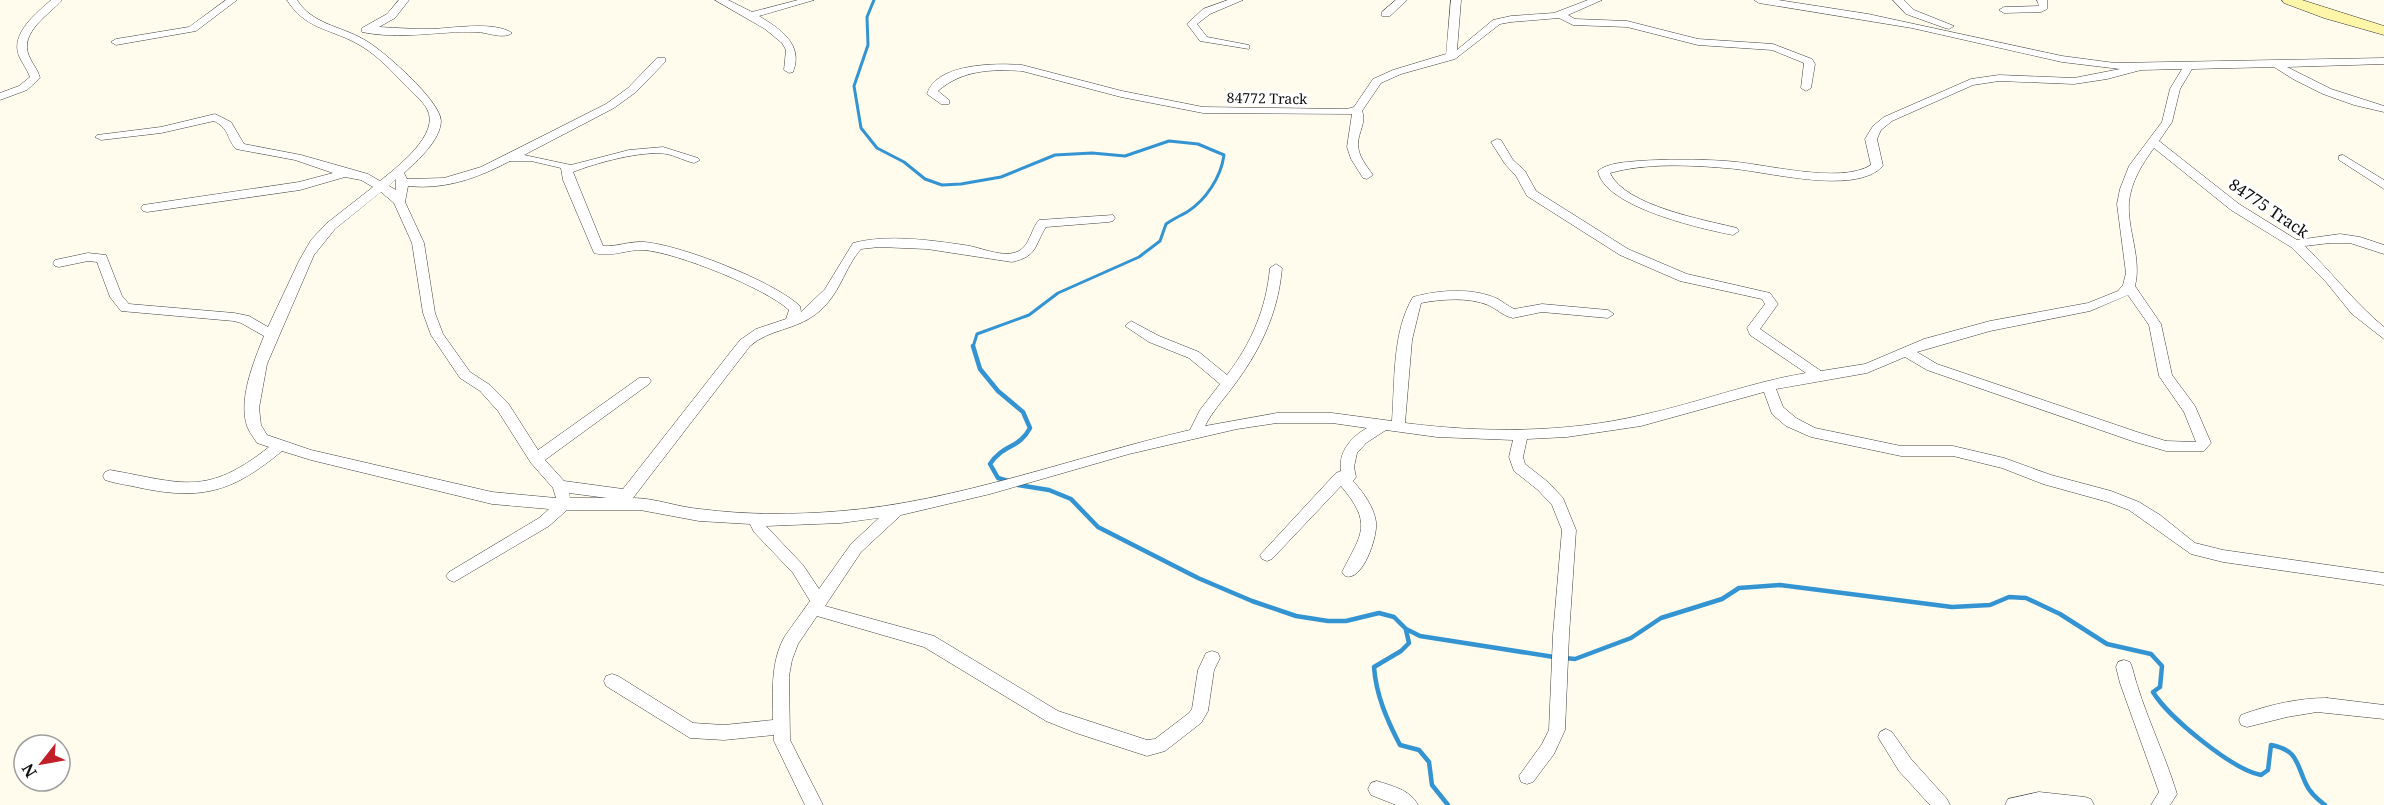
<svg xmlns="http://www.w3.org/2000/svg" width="2384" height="805" font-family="'Noto Serif',serif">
<rect width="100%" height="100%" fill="#fffbed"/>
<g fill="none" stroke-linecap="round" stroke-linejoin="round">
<path stroke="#3494d2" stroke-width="3" d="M874,0l-7,17 1,28 -14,41 7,42 16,20 27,14 21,17 17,6 19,-1 40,-7 54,-22 37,-2 33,3 44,-15 29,3 26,11c-3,22 -18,45 -37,57 -7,4 -14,7 -21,12l-6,17 -21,16 -81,36 -29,22 -52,19 -4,13"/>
<path stroke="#3494d2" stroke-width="4.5" d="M973,346l7,23 18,22 25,21 7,16c-11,21 -27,16 -40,36l8,14 10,3
M1018,485l31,5 22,9 27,28 100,51 54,23 44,15 32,5h18l33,-8 15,4 12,12 14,7 134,21
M1406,630l3,13 -8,8 -27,16c2,28 13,53 26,78l19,5 10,12 3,23 16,20
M1565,658l10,1 56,-21 30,-20 61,-19 17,-11 41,-3 172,22 38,-2 19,-8 17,1 34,16 47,30 44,10 11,12 -2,21 -7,5c15,25 80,78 108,83l7,-5 3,-25c27,5 25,18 35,39 4,9 11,15 19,21"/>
<g stroke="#404040" stroke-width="1">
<path id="street" d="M51,0h11c-13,15 -43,32 -33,56 3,8 9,13 11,22l-13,12 -27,10v-7l19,-7 11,-9c-3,-8 -8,-14 -11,-21 -9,-23 18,-43 32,-56z
M226,0h11l-41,31 -80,14 -5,-3 5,-3 73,-12z
M287,0h10c15,24 43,26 66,39 18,9 78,62 78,82 -1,20 -23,39 -37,52l3,6 37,-1 37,-11 125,-63 22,-16 29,-30h8v4l-29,30 -22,16 -90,47 47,10 58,-15 34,-3 35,11 2,2 -6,3c-9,-2 -18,-7 -27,-9 -25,-4 -71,9 -94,18l30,74c13,1 27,-5 41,-4 37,3 129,39 156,64l1,6 24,-23 28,-46c35,-9 76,-3 111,2 17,2 39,14 55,6 11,-6 12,-22 20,-31l74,-5 2,3 -2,3 -4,1 -63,5c-12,19 -8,29 -34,35l-85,-13 -48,-2 -18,2c-17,19 -21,47 -45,65 -20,16 -47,15 -66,32l-117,152c22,0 44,9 67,11 46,6 94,6 141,2 115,-9 236,-55 349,-81l10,-20 20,-26 -31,-26 -40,-16 -24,-16 6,-5 28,15 40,16 28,23c25,-33 39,-66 43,-107l6,-4 6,4c-4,46 -22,83 -50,120 -9,12 -20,24 -27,38l72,-13h55l60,8c3,-40 0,-89 21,-124 26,-7 59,-10 85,2 5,3 10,7 16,10l28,-5 66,6 6,4 -6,4 -66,-6 -29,6c-10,-2 -16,-9 -25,-13 -19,-8 -47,-6 -67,-2l-9,37 -7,83c78,10 161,10 237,-8 56,-12 109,-33 164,-42l-56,-38 -3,-7 18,-24 -3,-5 -82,-18 -60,-26 -93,-59 -11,-20 -11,-12 -14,-22 6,-3 4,1 12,20 12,11 11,20 92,58 59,25 83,19 8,11 -18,25 61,42 44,-7 59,-25 66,-18 98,-18 30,-12 5,-6 3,-12 -9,-69 3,-15 9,-23 33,-44 8,-33 12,-20 -41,1 -34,9 -33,5 -75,-3 -26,4 -81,36 -11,9 -4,9 6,27c-28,31 -120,4 -158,2 -36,-3 -79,-5 -115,5 15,33 95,47 127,55l2,3 -6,4c-31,-6 -129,-28 -135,-64 9,-8 28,-9 40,-10 29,-2 59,-2 88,0 37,2 114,24 145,4l-6,-26 8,-13 11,-9 87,-38 28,-4 75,3 46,-9 -58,-7 -150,-34 -153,-25 -5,-3h24l90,14 194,42 53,7 269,-5v6l-97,3 44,22 53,17v6l-30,-7 -31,-11 -30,-15 -19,-12 -82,2 -12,20 -8,33 -13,19 80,63 58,36 43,-6 20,3 24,8v9l-34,-11h-20l-25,3c27,27 50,57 79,81v12l-32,-25 -26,-32 -35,-35 -60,-37 -77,-62c-12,16 -23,34 -25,54 -2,28 13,56 6,84l26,38 11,51 23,31 16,37 -7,8h-38l-31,-9 -208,-72 -22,-13 -38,16 -91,16 7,18 13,11 19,10 86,18h52l51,12 47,17 60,16 28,11 21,13 35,28 28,7 161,23v12l-161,-23 -32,-8 -62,-44 -21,-8 -65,-18 -41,-16 -49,-12h-52l-90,-19 -25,-11 -14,-12 -8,-22 -123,34 -74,11 -40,2 -4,18 2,7 23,18 15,16 13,32 -7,105 -4,95 -11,24 -21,28 -6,2 -6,-2 -2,-6 23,-32 7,-14 4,-95 9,-105 -10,-25 -14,-15 -24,-19 -5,-14 4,-17 -76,-3 -51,-7 -20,13 -9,10 -3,14 2,10 -3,4c10,11 21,26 23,41 2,15 -14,61 -31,54l-3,-4c20,-39 31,-48 -1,-86l-69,73 -5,2 -5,-2 -2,-4 76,-82 5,-2c-3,-19 10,-34 26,-43l-35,-5h-55l-40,6 -108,25 -139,40 -89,21 -40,37 -36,54 109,30 124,75 89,29 8,-1 34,-26 3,-4 6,-39 8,-17 6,-2 6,2 2,5 -6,12 -6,41 -7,12 -36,28 -18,5 -71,-23 -30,-12 -122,-74 -107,-31 -19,28 -6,16 -3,16 1,64 33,65h-18l-31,-64v-6l-50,5 -34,-2 -84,-52 -2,-5 2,-5 6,-2 6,2 75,47 31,2 49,-5c0,-28 -3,-58 12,-84 8,-12 17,-23 25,-35l-17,-28 -39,-41 -4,-8 -51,-3 -59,-11h-73l-18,16 -95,56 -5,-2 -3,-4 3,-4 90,-54 10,-9 -57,-5 -181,-44 -29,-9c-48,40 -79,50 -141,37 -12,-3 -24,-4 -36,-8l-2,-4 2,-4 5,-2c73,13 96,27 159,-23l-12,-4c-3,-5 -8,-11 -10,-17 -9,-27 7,-65 17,-90l-23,-13 -7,-2 -113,-10 -11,-14 -13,-35 -9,-1 -29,6 -4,-1 -2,-3 2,-3 33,-7 18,2 16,41 7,8 105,9 15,3 19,11 31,-66 12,-21 16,-17 46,-36 -12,-7 -16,-3 -45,13 -153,22 -4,-1 -2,-3 2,-3 156,-23 34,-9 -38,-13 -59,-11c-10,-11 -6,-20 -22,-28l-53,12 -60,7 -6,-3 2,-2 64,-8 54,-13 16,8 13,22 57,11 67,19 12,7c17,-14 61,-47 47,-72 -5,-9 -15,-17 -22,-24 -15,-16 -30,-32 -49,-42 -28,-15 -51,-14 -69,-43zM510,161h21l30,7 2,12 31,73c17,5 33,-4 50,-3 34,3 121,38 145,60l-3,9 -30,10 -16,11 -117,149 -59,-8 -19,-21 104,-76 2,-3 -2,-3h-10l-101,72 -30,-47 -18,-18 -20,-13 -27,-38 -8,-21 -11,-70 -19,-41 3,-16c37,4 70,-8 102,-25zM396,179v11l-7,-4zM381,192l13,11 18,40 11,70 8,22 29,43 20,13 18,20 33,52 22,25 3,10 -64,-6 -181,-42 -44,-15 -6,-10 -2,-17 8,-44 47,-109 21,-26zM2128,295l21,30 10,51 25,36 12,30 -30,-1 -29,-9 -200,-68 -20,-12 73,-21 100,-20zM569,493l38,5h-37zM879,518l-28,26 -32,45 -16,-24 -37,-39 75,-3z
M399,0h10l-14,18 -16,9c18,1 35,2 53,2 21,-1 63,-8 80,4 -9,7 -25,-1 -36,-1 -38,-1 -76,8 -114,0v-4l25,-14z
M715,0h13l24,12 46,-12h16l-55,16c21,13 45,28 34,56l-4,1 -5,-3 2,-20 -4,-7 -17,-14z
M1228,0h15l-33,14 -13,10 10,13 42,8v4l-49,-8 -13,-17 16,-15z
M1396,0h11l-17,16h-8v-4z
M1451,0h10l-4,50 36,-30 18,-4 43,-3 34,-13h14l-34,15 7,4 52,2 71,18 75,5 39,15 3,5 -4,24 -5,3 -5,-3 3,-25 -32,-13 -74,-5 -71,-18 -54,-2 -14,-7 -48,4 -11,2 -45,35 -54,15 -20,9 -19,28c5,10 -4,22 -4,33 0,12 8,21 15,31l-6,4 -4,-1 -12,-19 -4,-12 5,-33 -149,-1 -82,-16 -99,-26c-31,-2 -60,-1 -84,20l11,9v4h-8l-14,-10c9,-31 69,-31 95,-29l100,26 81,16 144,2 7,-2 19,-28 20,-9 53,-16z
M1893,0h11l10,10 40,16 -5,3 -4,-1 -39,-14z
M2037,0h10v9l-6,3 -37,1 -5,-3 5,-3 35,-1z
M2343,155l41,25v9l-45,-29v-4z
M2124,660l6,2 2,5c11,44 32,84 45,127l-7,11h-19l8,-13 -39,-109 -4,-16 2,-5z
M2327,698l57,7v14l-67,-7 -30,5 -40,10 -6,-2 -2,-5 2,-5c27,-10 57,-17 86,-17z
M1886,729l6,3 19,27 36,40 3,6h-20l-31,-34 -21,-34 2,-5z
M1377,781c15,5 34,9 41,24h-22l-25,-10 -3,-6 3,-6z
M2039,792l46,5 6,2 3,6h-89l3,-6z"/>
</g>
<g stroke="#2f2f2f" stroke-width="1">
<path id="secondary" d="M2282,0h20l82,26v9l-60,-17 -40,-15z"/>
</g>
<use href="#street" fill="#fff" fill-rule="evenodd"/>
<use href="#secondary" fill="#fff5a8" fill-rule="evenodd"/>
</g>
<g text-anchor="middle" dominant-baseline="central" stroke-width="6" stroke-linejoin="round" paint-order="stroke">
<g font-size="14" fill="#0d0d0d" stroke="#fff">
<text transform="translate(1267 98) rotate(1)">84772 Track</text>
</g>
<g font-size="16" fill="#0d0d0d" stroke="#fff">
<text transform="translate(2269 208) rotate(34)">84775 Track</text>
</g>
</g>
<g transform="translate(42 763) rotate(239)"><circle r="28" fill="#ffffff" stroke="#9e9e9e" stroke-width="1.5"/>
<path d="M0-4.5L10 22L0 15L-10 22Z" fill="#c22029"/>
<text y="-9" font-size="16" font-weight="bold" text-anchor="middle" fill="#0d0d0d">N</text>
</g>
</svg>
